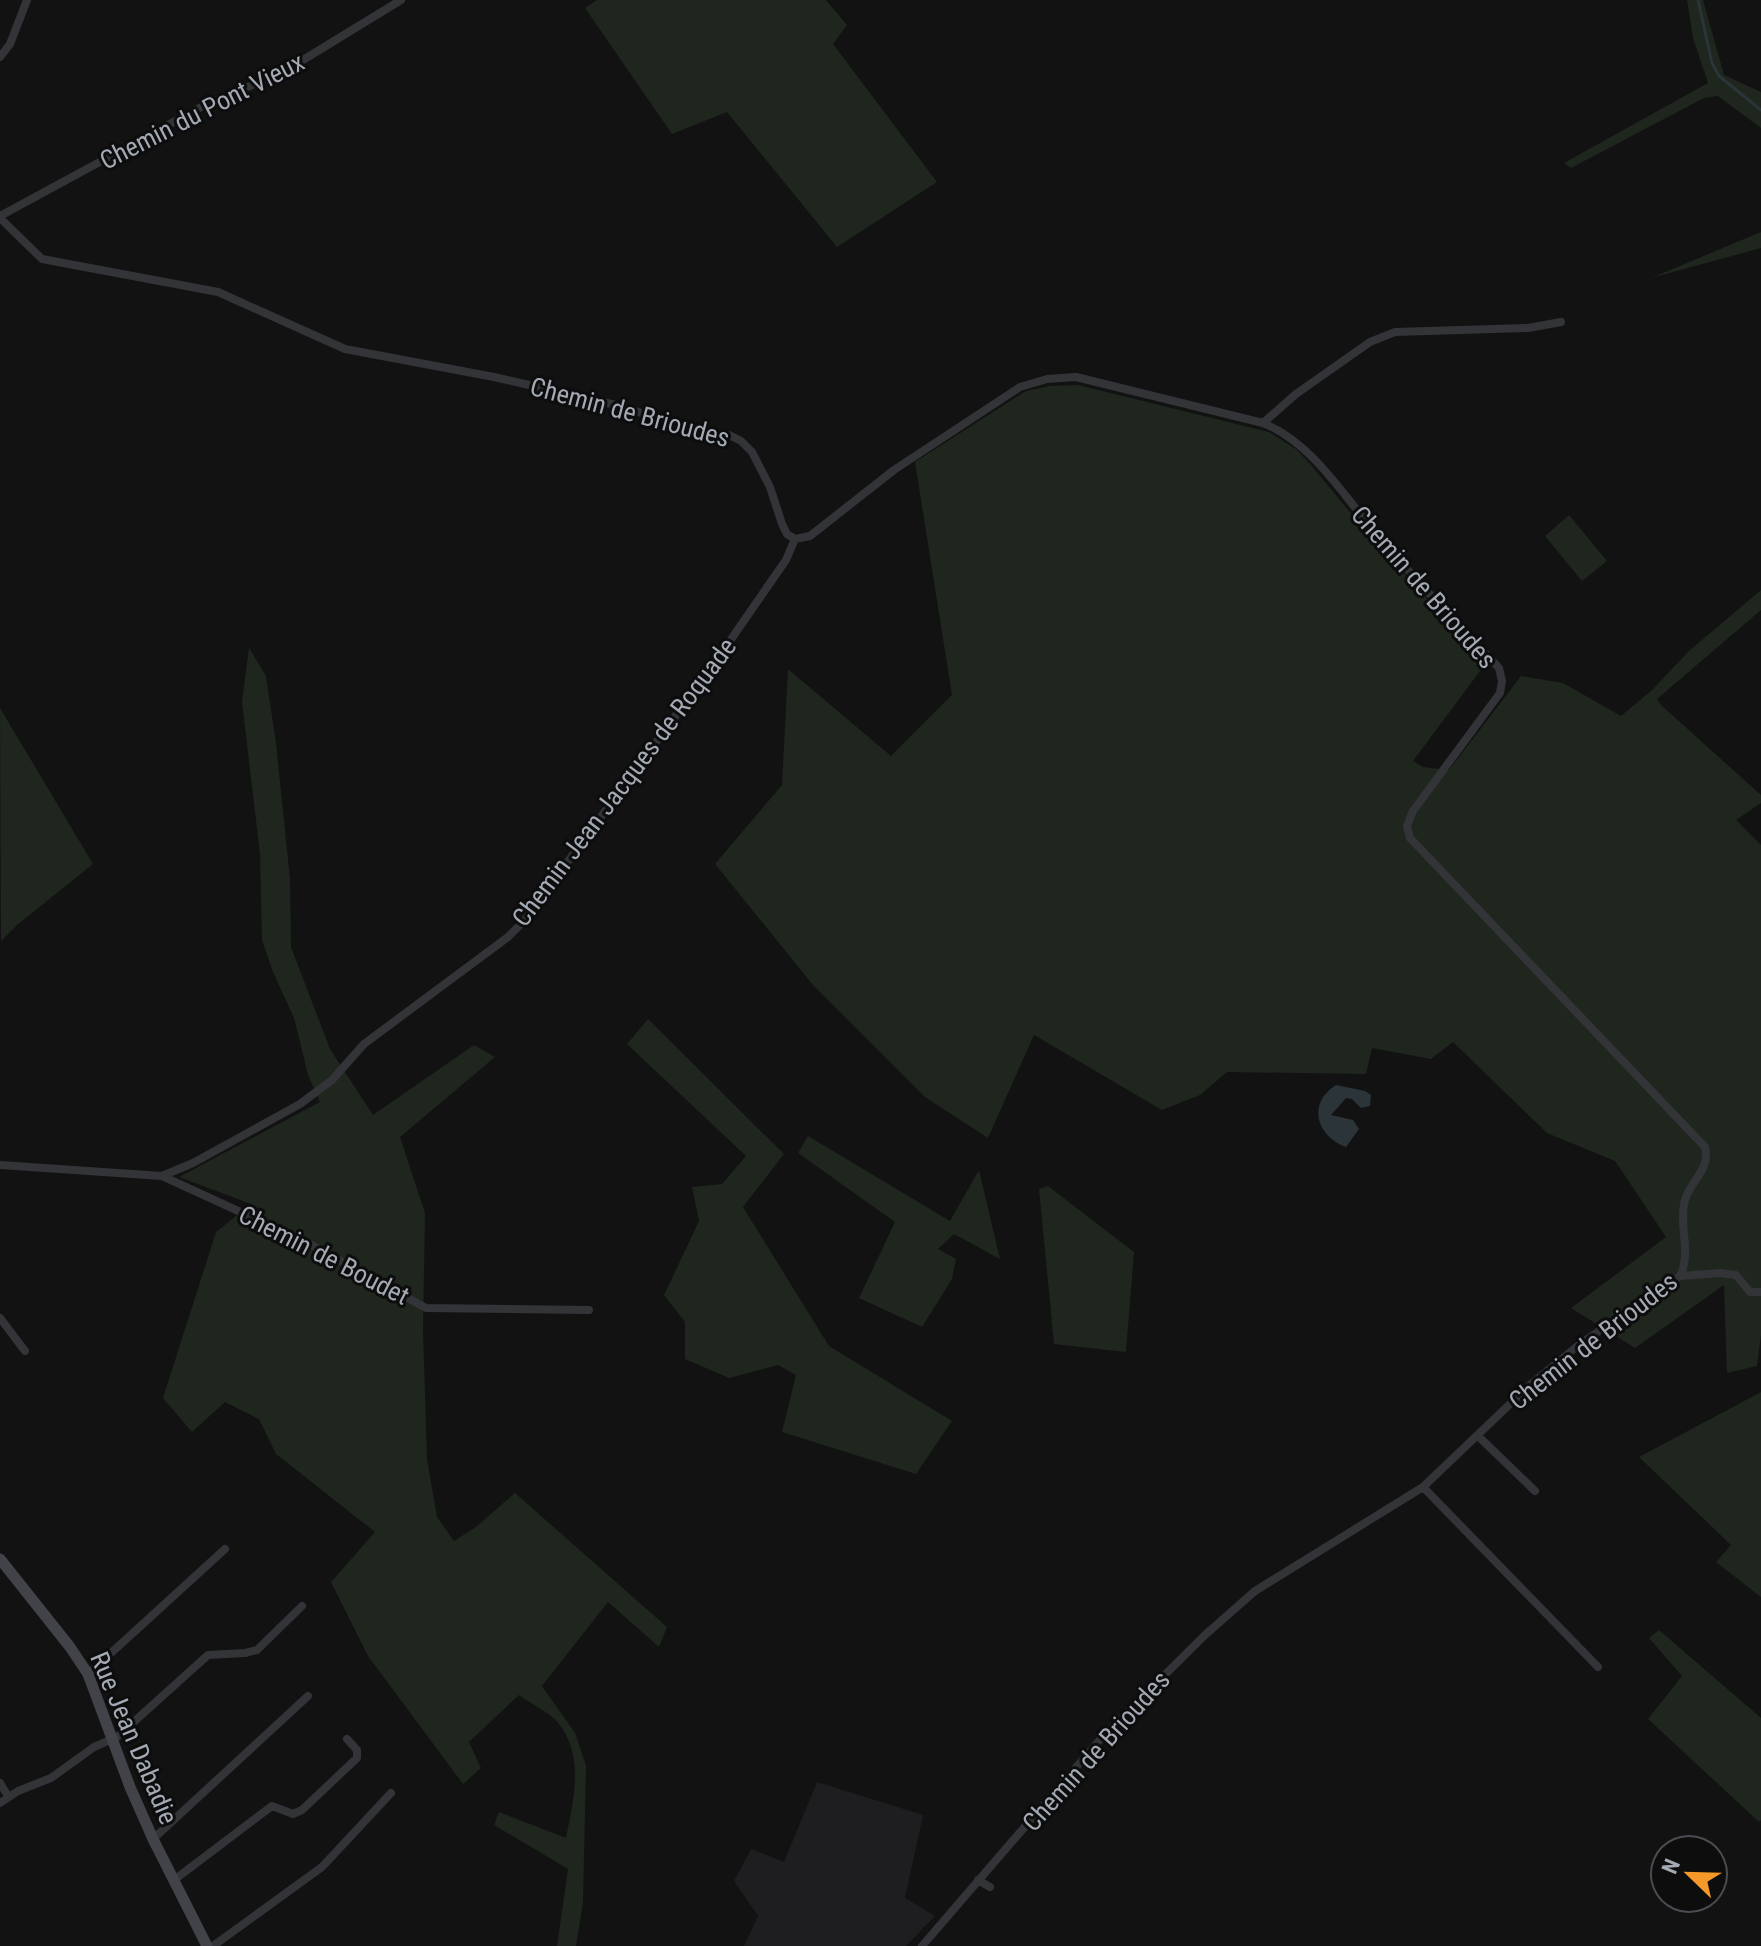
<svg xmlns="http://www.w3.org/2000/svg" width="1761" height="1946" font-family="'Roboto Condensed',sans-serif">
<rect width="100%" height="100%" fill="#121213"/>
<path fill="#1e1e20" d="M817,1782l106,33 -18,83 30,18 -29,30h-162l14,-30 -24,-35 17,-32 33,13z"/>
<path fill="#1e261e" d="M597,0h229l21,25 -14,19 104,138 -100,65 -110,-135 -55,22 -87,-126z
M1687,0h16l21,75 37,17v36l-43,-32 -14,2 -133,70 -7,-5 144,-80 -15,-45z
M1761,232v16l-110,30z
M1078,385l191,47 27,17 16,17 55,67 119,130 -73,98 10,6 26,3 72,-94 42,7 58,33 31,-26 37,-39 72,-61v20l-104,89 4,6 100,90v8l-25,17 25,25v490l-4,31 -30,7 -3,-88 -89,63 -64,-40 95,-71 -51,-76 -68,-28 -94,-91 -22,17 -59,-11 -6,26 -139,-2 -27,23 -38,15 -128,-75 -46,103 -63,-41 -112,-112 -98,-121 67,-79 6,-116 103,87 61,-61 -37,-233 111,-71 24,-5z
M1569,515l38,46 -25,20 -37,-45z
M249,648l17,28 10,67 14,136 1,68 39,102 43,66 101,-70 21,12 -95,80 25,76 -2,117 4,129 10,58 17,24 22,-14 39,-34 152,134 -8,20 -51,-45 -66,84 33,47 11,33 -3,136 -7,44h-19l11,-77 -74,-44 5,-13 67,26c7,-36 19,-81 -7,-114 -8,-11 -28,-20 -40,-29l-50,47 12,26 -18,16 -95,-128 -37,-74 44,-50 -99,-78 -17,-35 -34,-17 -33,30 -29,-34 53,-166 35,-28 -72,-27 141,-75 -12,-27 -14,-57 -21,-46 -11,-32 -2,-86 -18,-152z
M0,708l93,156 -76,61 -16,16z
M648,1019l136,135 -41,53 86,139 123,75 -36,53 -134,-42 14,-57 -18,-10 -49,13 -44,-19v-37l-21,-27 35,-74 -7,-34 30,-3 24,-28 -119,-112z
M808,1136l142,85 29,-51 21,89 -46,-25 -16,15 18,10 -4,20 -30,48 -63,-29 36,-76 -97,-69z
M1048,1186l86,66 -8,100 -72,-8 -15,-155z
M1761,1392v205l-45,-35 15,-17 -92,-88z
M1659,1630l102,88v102l-2,2 -111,-103 34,-43 -33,-38z"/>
<path fill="#2a3439" d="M1336,1085l29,6 6,4 -1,11 -9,2 -9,-9 -6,-1 -15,17 22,5 6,9 -13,18c-30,-11 -39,-44 -10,-62z"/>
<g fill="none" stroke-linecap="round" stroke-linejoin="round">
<path stroke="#2a3439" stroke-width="3" d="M1698,0l14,63 7,13 42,34"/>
<path stroke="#333438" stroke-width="8" d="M0,57l10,-13 17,-44
M0,216l203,-110 82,-35 116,-71
M0,218l42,41 176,33 127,57 149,28 126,29 80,26 29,3 12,6 11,11 18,35 12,37 5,10 8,5 15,-3 84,-66 126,-83 27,-8 29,-2 187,46c50,20 81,74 116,114 38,45 80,88 120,131l3,13 -2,12 -87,118 -6,15 3,12 295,309c6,22 -14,33 -20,53 -7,24 7,53 -5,76l-100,68 -49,40 -108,103 -168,104 -50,44 -101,100 -182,211
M1263,423l33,-29 74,-52 25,-10 133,-4 33,-6
M0,1165l162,11 31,-13 107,-59 32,-24 32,-36 144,-107 16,-16 192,-260 70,-101 9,-21
M162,1176l146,67 118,65 163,2
M1680,1276l40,-3 16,2 14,17h11
M0,1318l25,33
M1478,1436l57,55
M1423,1487l175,180
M88,1674l137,-125
M0,1783l8,13
M0,1803l18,-12 33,-13 43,-31 23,-10 91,-82 37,-2 12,-3 45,-44
M153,1839l155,-143
M174,1880l98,-74 21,8 9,-4 55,-52v-8l-10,-11
M978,1880l12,7
M213,1946l109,-79 69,-74"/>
<path stroke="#414348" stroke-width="11" d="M0,1559l70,88 18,27 42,113 23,52 54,107"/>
</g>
<g text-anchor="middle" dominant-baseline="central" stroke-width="6" stroke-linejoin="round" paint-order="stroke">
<g font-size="26" fill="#a3aab4" stroke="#0d0d0e">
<text transform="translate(202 111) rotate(-27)">Chemin du Pont Vieux</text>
<text transform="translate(630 412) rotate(15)">Chemin de Brioudes</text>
<text transform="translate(1424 587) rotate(49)">Chemin de Brioudes</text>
<text transform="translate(624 782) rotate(-53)">Chemin Jean Jacques de Roquade</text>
<text transform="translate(324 1255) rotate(27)">Chemin de Boudet</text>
<text transform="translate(1593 1341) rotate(-38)">Chemin de Brioudes</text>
<text transform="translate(134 1738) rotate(67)">Rue Jean Dabadie</text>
<text transform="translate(1096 1751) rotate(-48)">Chemin de Brioudes</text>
</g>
</g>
<g transform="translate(1689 1874) rotate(293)"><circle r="38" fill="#0d0d0e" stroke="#494c50" stroke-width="2"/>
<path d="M0-6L14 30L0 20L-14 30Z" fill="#f49929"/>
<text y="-12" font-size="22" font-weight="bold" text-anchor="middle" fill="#a3aab4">N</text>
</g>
</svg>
